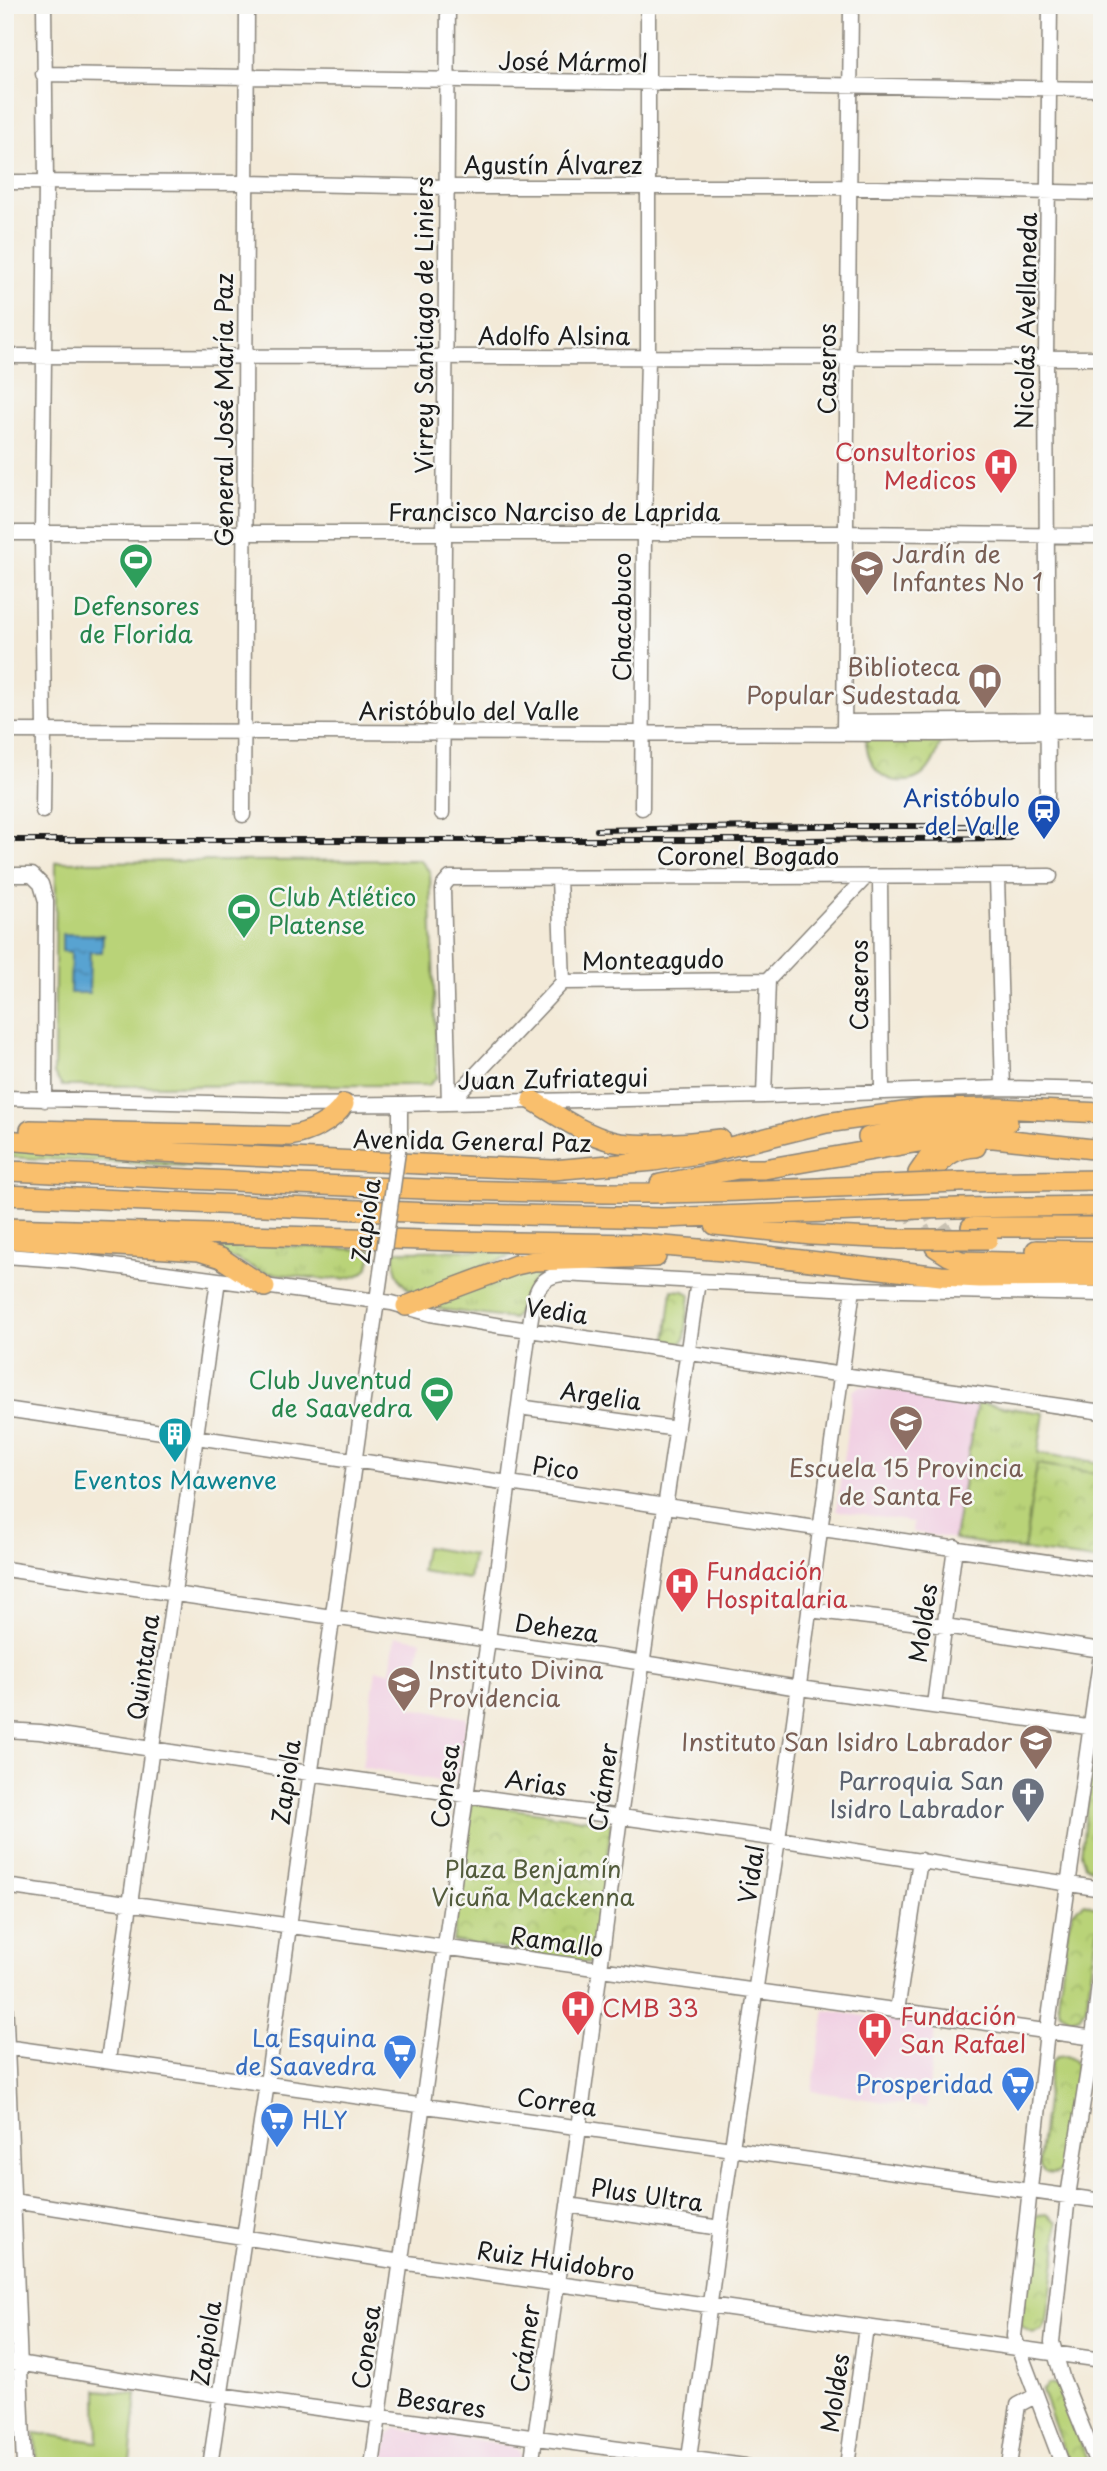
<svg xmlns="http://www.w3.org/2000/svg" width="1107" height="2471" font-family="'Playpen Sans',sans-serif">
<defs>
<pattern id="grass-tufts" width="24" height="20" patternUnits="userSpaceOnUse" patternTransform="scale(1.75)"><rect width="24" height="20" fill="#b9d378"/><path d="M3 7l-1-3M5 7V3M7 7l1-3M15 17l-1-3M17 17v-4M19 17l1-3" fill="none" stroke="#9eb567"/></pattern>
<pattern id="park-crowns" width="20" height="18" patternUnits="userSpaceOnUse" patternTransform="scale(1.75)"><rect width="20" height="18" fill="#b9d378"/><path d="M2 6a3 3 0 1 1 6 0M12 15a3 3 0 1 1 6 0" fill="none" stroke="#9eb567"/></pattern>
<pattern id="water-ripples" width="26" height="14" patternUnits="userSpaceOnUse" patternTransform="scale(1.75)"><rect width="26" height="14" fill="#59a3d1"/><path d="M2 4q2-2 4 0t4 0M15 11q2-2 4 0t4 0" fill="none" stroke="#4984a9"/></pattern>
</defs>
<rect width="100%" height="100%" fill="#f6f6f2"/>
<filter id="ink" filterUnits="userSpaceOnUse"><feTurbulence type="fractalNoise" baseFrequency=".0143" numOctaves="2"/><feDisplacementMap in="SourceGraphic" scale="14" xChannelSelector="R" yChannelSelector="G"/><feConvolveMatrix kernelMatrix="1 2 1 2 8 2 1 2 1" color-interpolation-filters="sRGB"/></filter>
<filter id="wash" filterUnits="userSpaceOnUse"><feTurbulence type="fractalNoise" baseFrequency=".00686" numOctaves="4" result="noise"/><feDisplacementMap in="SourceGraphic" scale="28" xChannelSelector="R" yChannelSelector="G"/><feGaussianBlur stdDeviation="1.57" result="paint"/><feColorMatrix in="noise" values="0 0 0 0 0 0 0 0 0 0 0 0 0 0 0 0 0 1.4 0 .05"/><feComposite in="paint" operator="in"/></filter>
<g filter="url(#wash)">
<rect width="100%" height="100%" fill="#f3ead8"/>
<path fill="#f1d0e3" d="M860,1386l117,17 -23,136 -42,-7 1,-10 -77,-11 17,-120z
M395,1636l26,4 -10,68 56,10 -10,59 -8,6 -87,-16 14,-97 14,2z
M825,2010l110,17 -8,81 -115,-17z
M396,2428l116,18 7,5 1,15h-136l4,-30z"/>
<path fill="url(#grass-tufts)" stroke="#6a784a" stroke-width="2" d="M5,1148l202,17v2l-184,-9 -18,-1z
M58,1235l314,15c-1,8 -1,15 -7,21 -17,16 -72,4 -95,2l-10,-2 -24,-12z
M611,1249l-92,5 -35,11 -56,27c-27,3 -35,-19 -33,-41z
M552,1266c-8,5 -16,10 -21,18 -7,11 -8,25 -18,35l-74,-10 -4,-5 55,-25z
M977,1403l67,10 -6,40 64,10v11l-65,-9 -13,85 -70,-11z"/>
<path fill="url(#park-crowns)" stroke="#6a784a" stroke-width="2" d="M865,733l78,1c-3,12 -7,25 -15,35 -12,16 -39,17 -52,0 -8,-10 -10,-22 -11,-36z
M672,1290l12,1 6,4 -5,44 -4,4 -15,-2z
M1037,1464l65,10v81l-8,5 -70,-10z
M1102,1755v112l-8,2 -9,-3 -4,-13 11,-87 4,-8z
M471,1803l140,20 -15,141 -143,-23z
M1084,1903l12,4 4,8 -14,93 -5,8 -9,3 -12,-7 -2,-10 10,-74 5,-17z
M1066,2056l8,4 3,8 -11,96c-7,13 -22,14 -28,-1l13,-100 6,-6z
M1047,2214l10,8v24l-10,76 -5,8 -9,3 -12,-7 11,-105 6,-6z
M1049,2384l6,1 5,4 30,77h-21l-27,-75z"/>
<path fill="#b9d378" stroke="#6a784a" stroke-width="2" d="M420,860l10,12 7,205 -8,8 -367,1 -8,-12 2,-212z
M425,1547l48,8 -4,24 -48,-8z
M97,2390l40,4 -7,68 22,4h-95l-20,-3 -2,-30 63,9z"/>
<path fill="url(#water-ripples)" stroke="#3a6076" stroke-width="2" d="M62,934l41,1 -1,17h-12l-1,41h-19l1,-41 -9,-1z"/>
</g>
<g filter="url(#ink)">
<g fill="none" stroke-linecap="round" stroke-linejoin="round">
<path stroke="#c8c1b2" stroke-width="19" stroke-dasharray="19 10" stroke-linecap="butt" d="M934,1172c-13,29 0,56 25,74
M918,1173c-10,29 -6,53 17,74"/>
<g stroke="#88837a" stroke-width="17">
<path id="minor" d="M43,74c353,6 706,11 1059,15
M5,182l241,1 201,4h384l271,6
M5,356l1097,2
M5,533h843l254,3
M844,722l258,-2
M5,731l938,3 159,-3
M844,733l7,-728
M1048,806l-2,-449 4,-352
M642,808l2,-274 4,-176v-353
M43,811l1,-80 -2,-198 4,-350 -2,-178
M442,813l6,-808
M243,815l4,-810
M5,875h27l9,9 5,17 -1,199
M559,878l4,104
M880,878l2,214
M997,878l6,210
M764,1096l4,-116
M5,1098l288,7 107,-1 364,-8 239,-8 99,2
M449,1103l-6,-213 1,-5 6,-7 600,-2
M449,1103l114,-121 205,-2 97,-102
M400,1137v-33
M5,1256l71,5 316,42 39,11 70,12 601,86
M519,1407l158,22
M5,1409l1097,161
M5,1569l607,89 187,30 303,41
M809,1610l136,16 156,24
M934,1705l21,-158
M5,1730l35,2 269,41 469,66 324,50
M5,1886l1097,153
M5,1997l19,469
M897,2011l23,-151
M5,2047l1097,154
M108,2060l110,-780
M5,2201h8l388,61 701,98
M568,2205l152,23
M5,2361l215,34 525,71
M210,2466l57,-383 115,-818
M372,2466l116,-826 41,-311c5,-25 3,-52 33,-55l291,15 249,5
M531,2466l48,-338 41,-311 78,-536
M688,2466l32,-238 58,-389 75,-550
M847,2466l19,-139
M1009,2466l9,-61 17,-9
M1063,2466l-49,-130 33,-304 55,-384
M1098,2466l-36,-89 -10,-35 16,-146 25,-158 9,-82"/>
</g>
<g stroke="#88837a" stroke-width="22">
<path id="highway" d="M532,1100c26,16 53,35 83,42 26,6 78,0 105,-3
M30,1130l259,6c20,-3 44,-14 55,-32
M868,1137c46,-9 93,-17 140,-15
M5,1140l135,11 413,19 101,-9 56,-9 116,-29 99,-14 73,-1 104,5
M5,1171c200,8 399,20 599,22 93,1 187,-4 281,-8
M934,1172c10,-17 23,-24 42,-25
M918,1173l13,-19 7,-6
M957,1182l145,-2
M660,1184l78,-15h26l155,-27 42,-4h33l108,12
M5,1195l426,18 231,5 221,-8
M958,1208l144,-2
M715,1225l96,10 86,4
M971,1227h131
M5,1228l454,13 181,3 83,7 218,25 39,2 122,-1
M5,1239l194,12 22,7 44,29
M935,1247l14,9 12,5 136,3
M1036,1250l66,1
M406,1306l110,-41 18,-4 122,-4"/>
</g>
<use href="#minor" stroke="#fff" stroke-width="14"/>
<use href="#highway" stroke="#f9bf6d" stroke-width="19"/>
<g stroke="#1c1c1c" stroke-width="6">
<path id="rail" d="M597,830l214,-4h199
M5,840h802l203,-2"/>
</g>
<use href="#rail" stroke="#f6f6f2" stroke-width="3.5" stroke-dasharray="10" stroke-linecap="butt"/>
<g stroke="#88837a" stroke-width="17" stroke-linecap="butt">
<path id="minor-bridge" d="M382,1265l18,-128"/>
</g>
<g stroke="#88837a" stroke-width="22" stroke-linecap="butt">
<path id="highway-bridge" d="M885,1185l72,-3
M883,1210l75,-2
M897,1239h91"/>
</g>
<use href="#minor-bridge" stroke="#fff" stroke-width="14"/>
<use href="#highway-bridge" stroke="#f9bf6d" stroke-width="19"/>
</g>
</g>
<defs>
<g id="hospital-pin" transform="scale(1.75)"><path d="M0 17L-7.5 6A9.5 9.5 0 1 1 7.5 6Z" fill="#e0444e" stroke="#f6f6f2"/><path d="M-5-5h3v3.5h4V-5h3V5h-3V1.5h-4V5h-3Z" fill="#fff"/></g>
<g id="stadium-pin" transform="scale(1.75)"><path d="M0 17L-7.5 6A9.5 9.5 0 1 1 7.5 6Z" fill="#2e9e5b" stroke="#f6f6f2"/><path d="M0-5a6.5 5 0 1 0 0 10a6.5 5 0 1 0 0-10ZM-3.5-1.8h7v3.6h-7Z" fill="#fff"/></g>
<g id="school-pin" transform="scale(1.75)"><path d="M0 17L-7.5 6A9.5 9.5 0 1 1 7.5 6Z" fill="#8d6e63" stroke="#f6f6f2"/><path d="M0-5L7-2L0 1L-7-2ZM-4 1L0 2.5L4 1V4Q0 6-4 4Z" fill="#fff"/></g>
<g id="library-pin" transform="scale(1.75)"><path d="M0 17L-7.5 6A9.5 9.5 0 1 1 7.5 6Z" fill="#8d6e63" stroke="#f6f6f2"/><path d="M-6-4Q-3-5.5-.7-3.5V5Q-3 3-6 4ZM6-4Q3-5.5 .7-3.5V5Q3 3 6 4Z" fill="#fff"/></g>
<g id="station-pin" transform="scale(1.75)"><path d="M0 17L-7.5 6A9.5 9.5 0 1 1 7.5 6Z" fill="#1a4fb4" stroke="#f6f6f2"/><path d="M-3-6H3Q5-6 5-4V2Q5 4 3 4L4.5 6H3L1.5 4h-3L-3 6H-4.5L-3 4Q-5 4-5 2V-4Q-5-6-3-6ZM-3.5-4v3h7v-3ZM-3.5 1v1.5H-2V1ZM2 1v1.5H3.5V1Z" fill="#fff"/></g>
<g id="building-pin" transform="scale(1.75)"><path d="M0 17L-7.5 6A9.5 9.5 0 1 1 7.5 6Z" fill="#0f9aa8" stroke="#f6f6f2"/><path d="M-4-6H4V6H1V3H-1V6H-4ZM-2.5-4.3h1.7v1.8h-1.7ZM.8-4.3h1.7v1.8H.8ZM-2.5-1h1.7V.8h-1.7ZM.8-1h1.7V.8H.8Z" fill="#fff"/></g>
<g id="church-pin" transform="scale(1.75)"><path d="M0 17L-7.5 6A9.5 9.5 0 1 1 7.5 6Z" fill="#6b7280" stroke="#f6f6f2"/><path d="M-1.2-6h2.4v3.5h3.3v2.4h-3.3V6h-2.4V-.1h-3.3v-2.4h3.3Z" fill="#fff"/></g>
<g id="supermarket-pin" transform="scale(1.75)"><path d="M0 17L-7.5 6A9.5 9.5 0 1 1 7.5 6Z" fill="#3f7fe0" stroke="#f6f6f2"/><path d="M-6-5.5h2.5l.6 2H6L4.5 2H-2.5L-4.4-4H-6ZM-1.5 3.2a1.3 1.3 0 1 0 .1 0ZM3 3.2a1.3 1.3 0 1 0 .1 0Z" fill="#fff"/></g>
</defs>
<g fill-rule="evenodd">
<use href="#hospital-pin" x="1001" y="465"/>
<use href="#stadium-pin" x="136" y="560"/>
<use href="#school-pin" x="867" y="567"/>
<use href="#library-pin" x="985" y="680"/>
<use href="#station-pin" x="1044" y="811"/>
<use href="#stadium-pin" x="244" y="910"/>
<use href="#stadium-pin" x="437" y="1393"/>
<use href="#school-pin" x="906" y="1422"/>
<use href="#building-pin" x="175" y="1434"/>
<use href="#hospital-pin" x="682" y="1584"/>
<use href="#school-pin" x="404" y="1683"/>
<use href="#school-pin" x="1036" y="1741"/>
<use href="#church-pin" x="1028" y="1794"/>
<use href="#hospital-pin" x="578" y="2007"/>
<use href="#hospital-pin" x="875" y="2029"/>
<use href="#supermarket-pin" x="400" y="2051"/>
<use href="#supermarket-pin" x="1018" y="2083"/>
<use href="#supermarket-pin" x="277" y="2119"/>
</g>
<g text-anchor="middle" dominant-baseline="central" stroke-width="5" stroke-linejoin="round" paint-order="stroke">
<g font-size="24" fill="#1c1c1c" stroke="#f6f6f2">
<text transform="translate(573 61) rotate(1)">José Mármol</text>
<text x="553" y="164">Agustín Álvarez</text>
<text transform="translate(1025 321) rotate(-89)">Nicolás Avellaneda</text>
<text transform="translate(423 325) rotate(-90)">Virrey Santiago de Liniers</text>
<text x="554" y="335">Adolfo Alsina</text>
<text transform="translate(826 369) rotate(-90)">Caseros</text>
<text transform="translate(223 410) rotate(-90)">General José María Paz</text>
<text x="554" y="511">Francisco Narciso de Laprida</text>
<text transform="translate(621 617) rotate(-90)">Chacabuco</text>
<text x="469" y="710">Aristóbulo del Valle</text>
<text x="748" y="855">Coronel Bogado</text>
<text transform="translate(653 959) rotate(-1)">Monteagudo</text>
<text transform="translate(858 985) rotate(-90)">Caseros</text>
<text transform="translate(553 1078) rotate(-1)">Juan Zufriategui</text>
<text transform="translate(472 1140) rotate(1)">Avenida General Paz</text>
<text transform="translate(365 1221) rotate(-82)">Zapiola</text>
<text transform="translate(557 1310) rotate(8)">Vedia</text>
<text transform="translate(601 1395) rotate(8)">Argelia</text>
<text transform="translate(556 1467) rotate(8)">Pico</text>
<text transform="translate(922 1623) rotate(-82)">Moldes</text>
<text transform="translate(557 1627) rotate(8)">Deheza</text>
<text transform="translate(142 1667) rotate(-82)">Quintana</text>
<text transform="translate(285 1782) rotate(-82)">Zapiola</text>
<text transform="translate(536 1782) rotate(8)">Arias</text>
<text transform="translate(444 1786) rotate(-82)">Conesa</text>
<text transform="translate(602 1787) rotate(-82)">Crámer</text>
<text transform="translate(750 1874) rotate(-81)">Vidal</text>
<text transform="translate(557 1941) rotate(8)">Ramallo</text>
<text transform="translate(557 2101) rotate(8)">Correa</text>
<text transform="translate(647 2194) rotate(8)">Plus Ultra</text>
<text transform="translate(556 2260) rotate(8)">Ruiz Huidobro</text>
<text transform="translate(205 2343) rotate(-81)">Zapiola</text>
<text transform="translate(365 2347) rotate(-82)">Conesa</text>
<text transform="translate(524 2348) rotate(-82)">Crámer</text>
<text transform="translate(834 2393) rotate(-82)">Moldes</text>
<text transform="translate(441 2402) rotate(8)">Besares</text>
</g>
<g font-size="24" fill="#be3a42" stroke="#f6f6f2" text-anchor="start">
<text x="976" y="451" text-anchor="end">Consultorios<tspan x="976" dy="28">Medicos</tspan></text>
<text x="706" y="1570">Fundación<tspan x="706" dy="28">Hospitalaria</tspan></text>
<text x="602" y="2007">CMB 33</text>
<text x="900" y="2015">Fundación<tspan x="900" dy="28">San Rafael</tspan></text>
</g>
<g font-size="24" fill="#785e54" stroke="#f6f6f2" text-anchor="start">
<text x="892" y="553">Jardín de<tspan x="892" dy="28">Infantes No 1</tspan></text>
<text x="960" y="666" text-anchor="end">Biblioteca<tspan x="960" dy="28">Popular Sudestada</tspan></text>
<text x="906" y="1467" text-anchor="middle">Escuela 15 Provincia<tspan x="906" dy="28">de Santa Fe</tspan></text>
<text x="428" y="1669">Instituto Divina<tspan x="428" dy="28">Providencia</tspan></text>
<text x="1012" y="1741" text-anchor="end">Instituto San Isidro Labrador</text>
</g>
<g font-size="24" fill="#27864d" stroke="#f6f6f2">
<text x="136" y="605">Defensores<tspan x="136" dy="28">de Florida</tspan></text>
<text x="268" y="896" text-anchor="start">Club Atlético<tspan x="268" dy="28">Platense</tspan></text>
<text x="412" y="1379" text-anchor="end">Club Juventud<tspan x="412" dy="28">de Saavedra</tspan></text>
</g>
<g font-size="24" fill="#164399" stroke="#f6f6f2" text-anchor="end">
<text x="1020" y="797">Aristóbulo<tspan x="1020" dy="28">del Valle</tspan></text>
</g>
<g font-size="24" fill="#0d838f" stroke="#f6f6f2">
<text x="175" y="1479">Eventos Mawenve</text>
</g>
<g font-size="24" fill="#5b616d" stroke="#f6f6f2" text-anchor="end">
<text x="1004" y="1780">Parroquia San<tspan x="1004" dy="28">Isidro Labrador</tspan></text>
</g>
<g font-size="24" fill="#535c3c" stroke="#f6f6f2">
<text x="533" y="1868">Plaza Benjamín<tspan x="533" dy="28">Vicuña Mackenna</tspan></text>
</g>
<g font-size="24" fill="#366cbe" stroke="#f6f6f2" text-anchor="end">
<text x="376" y="2037">La Esquina<tspan x="376" dy="28">de Saavedra</tspan></text>
<text x="993" y="2083">Prosperidad</text>
<text x="302" y="2119" text-anchor="start">HLY</text>
</g>
</g>
<rect width="1107" height="2471" fill="none" stroke="#f6f6f2" stroke-width="28"/>
</svg>
